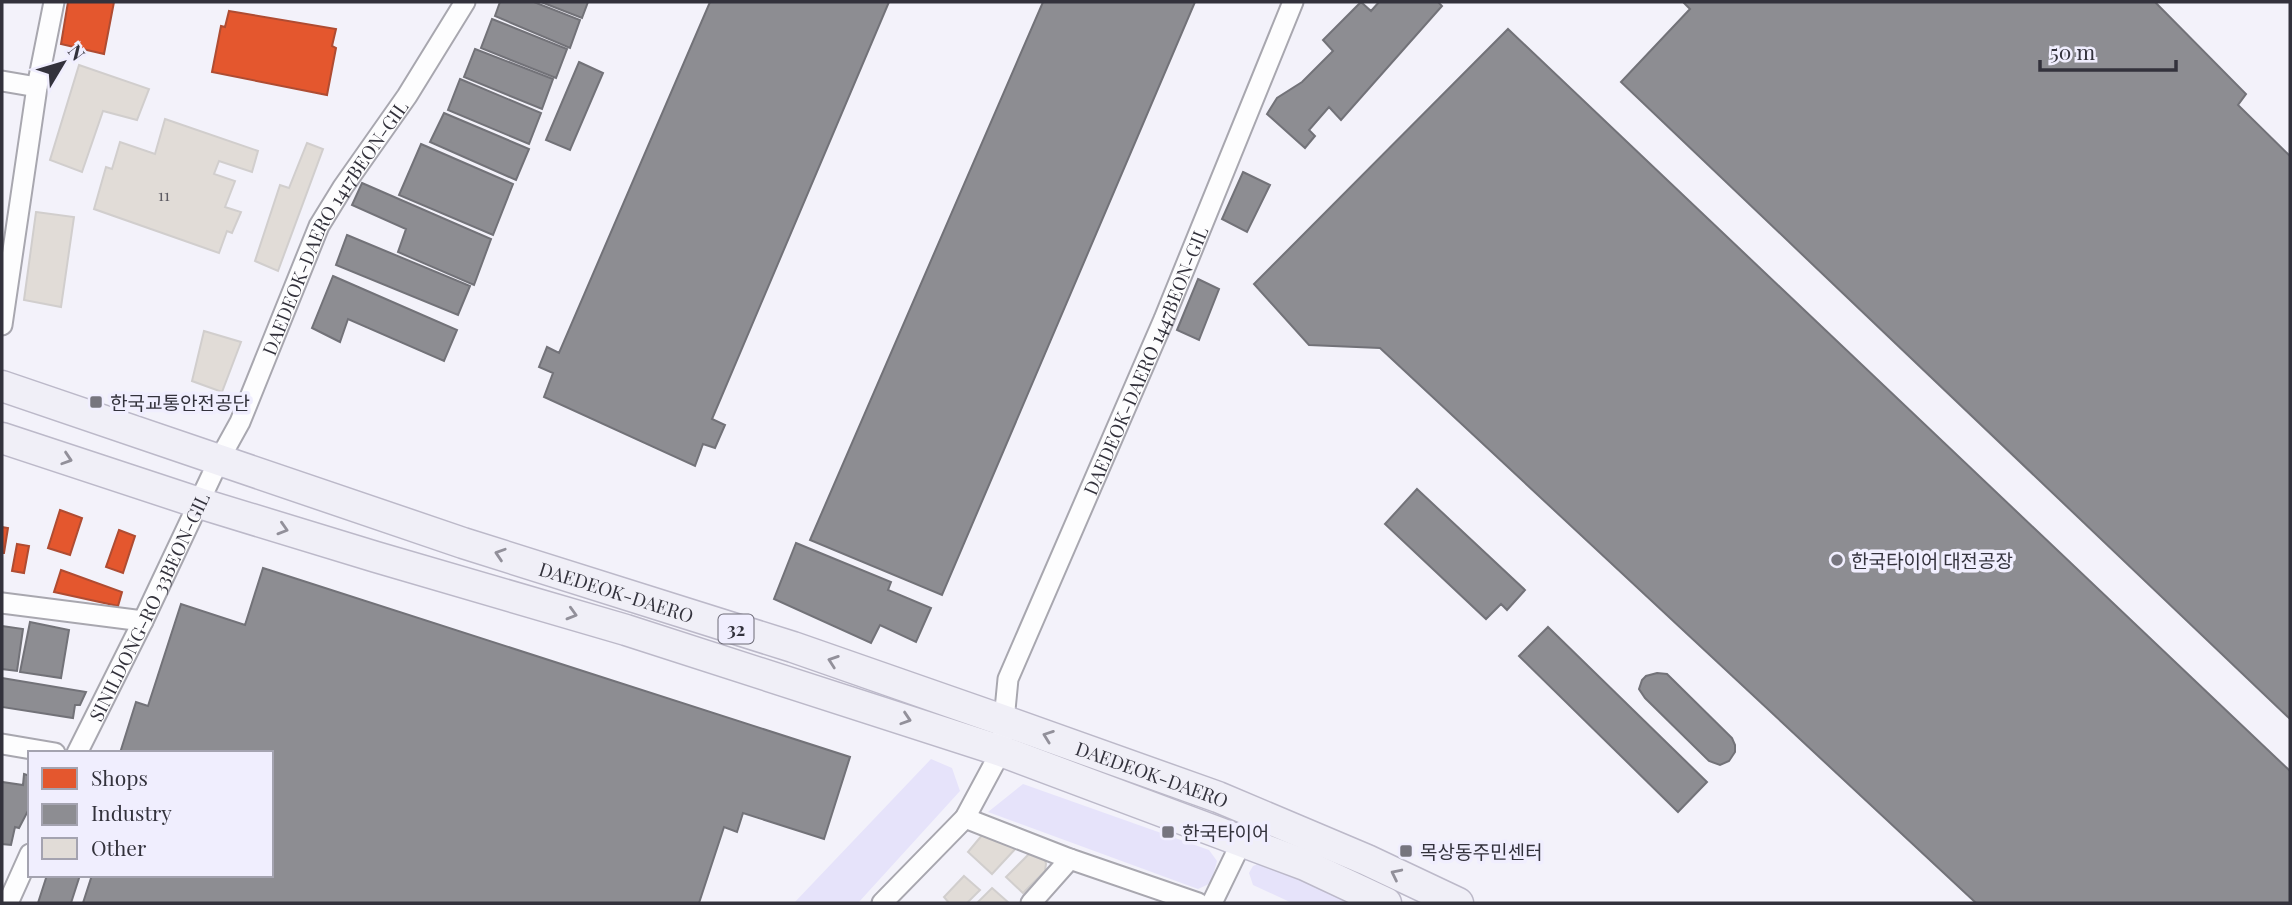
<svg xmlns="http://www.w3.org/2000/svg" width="2292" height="905" font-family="'Playfair Display','Noto Sans KR',serif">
<rect width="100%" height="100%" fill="#f3f2fa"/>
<path fill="#e6e3fa" d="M931,759l21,9 8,23 -102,112h-64z
M1023,784l186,66 8,11 -6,22 -13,6 -210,-77z
M1263,862l91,41h-62l-39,-18 -4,-12 4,-7z"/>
<path fill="#e4572e" stroke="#af4c32" stroke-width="2" d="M68,2h46l-10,52 -43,-10z
M229,11l107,18 -4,17 4,2 -9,47 -115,-23 9,-46 4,1z
M60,510l22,8 -12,37 -22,-7z
M2,527l6,1 -4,25h-2z
M119,530l16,6 -12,37 -17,-6z
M17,544l12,2 -5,27 -12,-2z
M61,570l61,22 -4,14 -64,-14z"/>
<path fill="#8d8d92" stroke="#727278" stroke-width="2" d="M500,2h34l46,18 -10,28 -75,-32z
M541,2h47l-6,16z
M710,2h179l-177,417 13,6 -10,23 -12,-4 -8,22 -151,-69 9,-24 -14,-6 8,-20 12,6z
M1043,2h152l-253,593 -132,-55z
M1361,2l10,9 8,-9h59l4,4 -101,114 -12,-13 -20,23 6,6 -10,12 -38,-34 10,-16 25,-16 31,-31 -10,-11z
M1683,2h472l91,92 -8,11 52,51v563l-669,-637 69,-73z
M492,19l75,30 -11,29 -75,-30z
M1508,29l782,742v132h-314l-596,-555 -71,-3 -55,-61z
M475,49l78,30 -11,30 -78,-32z
M579,62l24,11 -33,77 -24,-10z
M460,79l81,34 -12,31 -81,-34z
M444,113l85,36 -13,31 -86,-38z
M421,144l92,40 -20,51 -94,-40z
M1243,172l27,13 -23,47 -25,-13z
M362,183l129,56 -17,46 -76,-33 8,-23 -54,-24z
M347,235l123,51 -12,29 -122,-50z
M333,276l124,54 -13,31 -96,-42 -8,23 -28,-14z
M1198,279l21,10 -20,51 -22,-10z
M1417,489l108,101 -18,20 -6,-6 -15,15 -101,-95z
M796,543l95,39 -3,8 43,18 -15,34 -36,-17 -9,18 -97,-44z
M263,568l587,189 -26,82 -81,-26 -6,19 -13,-5 -25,76h-616l9,-28h179v-122h-151l16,-51 12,4 33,-102 64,21z
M30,622l39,8 -8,48 -41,-6z
M2,626l21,3 -6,42 -15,-2z
M1548,627l159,155 -29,30 -159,-156z
M1657,673l10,1 65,64 3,7v7l-6,9 -9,4 -11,-4 -64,-63 -6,-9 3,-9 4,-4z
M2,678l84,14 -6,13h-5l-2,13 -71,-11z
M24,774l6,2v31l-11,21 -4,-1 -4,18 -9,-1v-62l21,3z
M47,875h33l-9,28h-33z"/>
<path fill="#e1dcd7" stroke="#d1cecd" stroke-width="2" d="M79,65l70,24 -12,31 -34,-9 -21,61 -32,-12z
M165,119l93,32 -6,21 -33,-11 -5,13 21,7 -10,26 16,5 -9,21 -5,-2 -8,22 -125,-44 12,-42 6,2 8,-27 35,12z
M307,143l16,6 -45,122 -23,-10 25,-76 9,3z
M36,212l38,5 -13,90 -37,-7z
M204,331l37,11 -19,50 -30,-11z
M983,834l34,13 -25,27 -24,-22z
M1033,850l11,4 2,10 -1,7 -22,22 -17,-16z
M964,876l16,14 -13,13h-18l-5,-6z
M992,888l17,15h-32z"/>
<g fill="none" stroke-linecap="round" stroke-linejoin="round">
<g stroke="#a8a7af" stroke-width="23">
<g id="minor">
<path d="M2,81l35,6"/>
<path d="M2,325l35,-238 17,-85"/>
<path d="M2,603l141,18"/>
<path d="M2,744l53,9"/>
<path id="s1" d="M77,753l66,-132 76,-161 21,-38 79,-196 24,-39 64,-91 58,-94"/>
<path d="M965,818l105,41 128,44"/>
<path d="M8,903l22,-49"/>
<path id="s2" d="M882,903l83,-85 36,-67 7,-72 156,-360 129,-317"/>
<path d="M1031,903l39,-44"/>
<path d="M1212,903l30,-62"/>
</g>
</g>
<g stroke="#bcb9c9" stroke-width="33">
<g id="primary">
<path id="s3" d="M2,386l461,157 330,104 212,74 213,76 149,63 91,43"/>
<path d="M2,438l197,65 177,54 250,73 375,121 304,114 81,38"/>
</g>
</g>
<use href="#minor" stroke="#fdfdfe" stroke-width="19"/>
<use href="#primary" stroke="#f0eff7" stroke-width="30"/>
</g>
<defs><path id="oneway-chevron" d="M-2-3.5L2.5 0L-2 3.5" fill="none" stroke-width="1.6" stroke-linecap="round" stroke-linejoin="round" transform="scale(1.75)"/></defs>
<g stroke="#92909a">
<use href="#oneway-chevron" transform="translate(67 459) rotate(18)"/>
<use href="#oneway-chevron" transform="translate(283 529) rotate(17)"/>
<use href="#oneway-chevron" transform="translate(500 554) rotate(-162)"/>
<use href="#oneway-chevron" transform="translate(572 614) rotate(16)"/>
<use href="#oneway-chevron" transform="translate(833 661) rotate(-161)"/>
<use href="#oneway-chevron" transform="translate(906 719) rotate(18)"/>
<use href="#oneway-chevron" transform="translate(1048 736) rotate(-160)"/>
<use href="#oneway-chevron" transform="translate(1396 874) rotate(-154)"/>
</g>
<g fill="#76757e" stroke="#f0eefe" stroke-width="2.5">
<rect x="89" y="395" width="14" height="14" rx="3.5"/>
<circle cx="1837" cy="560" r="7"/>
<rect x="1161" y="825" width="14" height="14" rx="3.5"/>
<rect x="1399" y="844" width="14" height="14" rx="3.5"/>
</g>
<g text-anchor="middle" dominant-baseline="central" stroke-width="7" stroke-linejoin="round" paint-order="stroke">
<g font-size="16" fill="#5e5c63">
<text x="164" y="194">11</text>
</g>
<rect fill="#f0eefe" stroke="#6c6a76" stroke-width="2" x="718.5" y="614.5" width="35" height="29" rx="5"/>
<g font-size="18" font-weight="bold" fill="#33323c">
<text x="736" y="629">32</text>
</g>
<g font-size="19" fill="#33323c" stroke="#f0eefe">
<text stroke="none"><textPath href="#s1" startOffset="586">DAEDEOK-DAERO 1417BEON-GIL</textPath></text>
<text stroke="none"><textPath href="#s2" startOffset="614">DAEDEOK-DAERO 1447BEON-GIL</textPath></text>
<text stroke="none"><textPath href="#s3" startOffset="648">DAEDEOK-DAERO</textPath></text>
<text stroke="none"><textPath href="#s1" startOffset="163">SINILDONG-RO 33BEON-GIL</textPath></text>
<text stroke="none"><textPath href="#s3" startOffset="1214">DAEDEOK-DAERO</textPath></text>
</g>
<g font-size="19" fill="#33323c" stroke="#f0eefe" text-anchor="start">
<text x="110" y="402">한국교통안전공단</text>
<text x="1851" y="560">한국타이어 대전공장</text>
<text x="1182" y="832">한국타이어</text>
<text x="1420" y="851">목상동주민센터</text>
</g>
</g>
<rect width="2292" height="905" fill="none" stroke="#33323c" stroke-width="7"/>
<rect x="28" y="751" width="245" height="126" fill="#f0eefe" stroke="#a4a3b0" stroke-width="2"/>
<rect x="42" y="768" width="35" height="21" fill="#e4572e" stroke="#a4a3b0" stroke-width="2"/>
<text x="91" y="786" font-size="21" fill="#33323c">Shops</text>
<rect x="42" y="804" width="35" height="21" fill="#8d8d92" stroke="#a4a3b0" stroke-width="2"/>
<text x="91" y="821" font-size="21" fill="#33323c">Industry</text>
<rect x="42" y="838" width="35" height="21" fill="#e1dcd7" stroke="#a4a3b0" stroke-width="2"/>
<text x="91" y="856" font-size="21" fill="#33323c">Other</text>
<g transform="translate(63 63) rotate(52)" stroke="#f0eefe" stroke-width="5" paint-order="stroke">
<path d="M0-5L12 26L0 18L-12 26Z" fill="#33323c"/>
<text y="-10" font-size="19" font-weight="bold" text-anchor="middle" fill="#33323c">N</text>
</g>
<path d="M2040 60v10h136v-10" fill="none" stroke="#33323c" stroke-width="3.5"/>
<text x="2050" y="60" font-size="21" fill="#33323c" stroke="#f0eefe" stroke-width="5" paint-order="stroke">50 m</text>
</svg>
